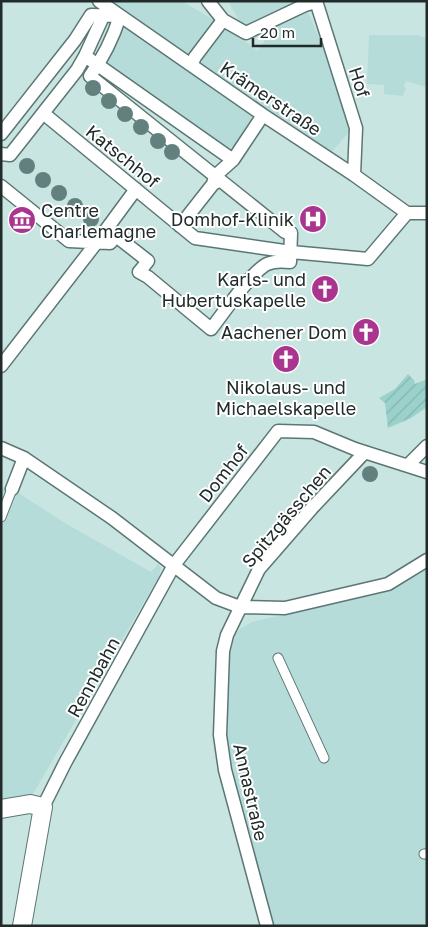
<svg xmlns="http://www.w3.org/2000/svg" width="428" height="927" font-family="'Golos Text',sans-serif">
<defs>
<pattern id="garden-furrows" width="10" height="10" patternUnits="userSpaceOnUse" patternTransform="scale(1.25)"><rect width="10" height="10" fill="#9bd1cb"/><path d="M-1 1l2-2M0 10L10 0M9 11l2-2" fill="none" stroke="#85b4ae"/></pattern>
</defs>
<rect width="100%" height="100%" fill="#c8e5e2"/>
<path fill="#b5dcd8" d="M112,1h70l40,24 36,26 17,-26 29,-14 4,1 30,70 15,45 -23,27 -72,-48 -20,38 -10,5 -92,-63 -32,-24 7,-36z
M228,1h73l-58,27z
M369,35h48l10,3v49l-21,-6 -2,5 2,2 -3,8 -19,-2v-9l-17,-1z
M1,487l11,2 53,34 86,49 7,-8 3,4 -2,8 -126,218 -6,5 -26,6z
M427,564v362h-153l-34,-119 -13,-61 -2,-17 5,-83 5,-11 6,-7 11,-6 124,-28 24,-13z"/>
<path fill="url(#garden-furrows)" d="M408,374l6,6 1,4 12,-5v28l-16,11 -23,10 -3,-25 -6,-5 16,-9z"/>
<g fill="none" stroke-linecap="round" stroke-linejoin="round">
<g stroke="#5c7673" stroke-width="11">
<path id="service" d="M1,517l11,-28
M278,658l46,100
M424,854h3"/>
</g>
<g stroke="#5c7673" stroke-width="15">
<path id="pedestrian" d="M99,1l164,114 91,60 53,38h20
M208,1l15,19
M316,1l40,127 -2,47
M85,56l148,104 30,-45
M191,65l4,-8 28,-37 23,13 59,-28 11,-3
M43,113l152,125 96,14 77,7 39,-46
M1,134l74,-94 16,-25 29,1c-7,22 -17,42 -30,60l195,156 6,1 -1,29c-8,-1 -16,-1 -23,2 -16,8 -45,51 -56,65l-63,-52 -9,-5 9,-11 -32,-25 -6,7 -41,-2 -68,-55
M1,154l9,1 67,-85 8,-14 21,-46
M213,184l2,-8 18,-16
M180,226l33,-42 7,-4
M1,366l96,-124 39,-53
M1,448l23,10 88,60 104,80 24,9 45,1 103,-24 39,-24
M408,465l19,-19
M12,489l12,-31
M43,807l22,-44 109,-198 104,-134 36,1 41,17 72,23
M267,926l-42,-156 -5,-35 3,-84 4,-16 32,-66 53,-61 53,-56"/>
</g>
<g stroke="#5c7673" stroke-width="20">
<path id="minor" d="M1,809l29,-5 13,3 -21,119"/>
</g>
<use href="#service" stroke="#fff" stroke-width="9"/>
<use href="#pedestrian" stroke="#fff" stroke-width="12"/>
<use href="#minor" stroke="#fff" stroke-width="18"/>
</g>
<g fill="#62817e">
<circle cx="93" cy="88" r="8"/>
<circle cx="109" cy="101" r="8"/>
<circle cx="125" cy="114" r="8"/>
<circle cx="141" cy="127" r="8"/>
<circle cx="158" cy="141" r="8"/>
<circle cx="172" cy="152" r="8"/>
<circle cx="27" cy="166" r="8"/>
<circle cx="43" cy="180" r="8"/>
<circle cx="59" cy="193" r="8"/>
<circle cx="75" cy="206" r="8"/>
<circle cx="91" cy="219" r="8"/>
<circle cx="370" cy="474" r="8"/>
</g>
<defs>
<g id="hospital-disc" transform="scale(1.4375)"><circle r="9.5" fill="#a9358f" stroke="#fff"/><path d="M-5-5h3v3.5h4V-5h3V5h-3V1.5h-4V5h-3Z" fill="#fff"/></g>
<g id="museum-disc" transform="scale(1.4375)"><circle r="9.5" fill="#a9358f" stroke="#fff"/><path d="M0-6L6-3V-2H-6V-3ZM-5-1h2V3h-2ZM-1-1h2V3h-2ZM3-1h2V3H3ZM-6 4H6V6H-6Z" fill="#fff"/></g>
<g id="church-disc" transform="scale(1.4375)"><circle r="9.5" fill="#a9358f" stroke="#fff"/><path d="M-1.2-6h2.4v3.5h3.3v2.4h-3.3V6h-2.4V-.1h-3.3v-2.4h3.3Z" fill="#fff"/></g>
</defs>
<g fill-rule="evenodd">
<use href="#hospital-disc" x="313" y="219"/>
<use href="#museum-disc" x="22" y="220"/>
<use href="#church-disc" x="325" y="289"/>
<use href="#church-disc" x="366" y="332"/>
<use href="#church-disc" x="286" y="359"/>
</g>
<g text-anchor="middle" dominant-baseline="central" stroke-width="4" stroke-linejoin="round" paint-order="stroke">
<g font-size="18" fill="#202b2a" stroke="#fff">
<text transform="translate(360 82) rotate(72)">Hof</text>
<text transform="translate(271 98) rotate(34)">Krämerstraße</text>
<text transform="translate(123 156) rotate(39)">Katschhof</text>
<text transform="translate(223 473) rotate(-52)">Domhof</text>
<text transform="translate(286 516) rotate(-50)">Spitzgässchen</text>
<text transform="translate(93 677) rotate(-61)">Rennbahn</text>
<text transform="translate(251 792) rotate(77)">Annastraße</text>
</g>
<g font-size="18" fill="#202b2a" stroke="#fff" text-anchor="end">
<text x="41" y="210" text-anchor="start">Centre<tspan x="41" dy="21">Charlemagne</tspan></text>
<text x="294" y="219">Domhof-Klinik</text>
<text x="306" y="279">Karls- und<tspan x="306" dy="21">Hubertuskapelle</tspan></text>
<text x="347" y="332">Aachener Dom</text>
<text x="286" y="387" text-anchor="middle">Nikolaus- und<tspan x="286" dy="21">Michaelskapelle</tspan></text>
</g>
</g>
<rect width="428" height="927" fill="none" stroke="#202b2a" stroke-width="5"/>
<path d="M253 38v8h68v-8" fill="none" stroke="#202b2a" stroke-width="2.5"/>
<text x="260" y="38" font-size="15" fill="#202b2a" stroke="#ffffff" stroke-width="4" paint-order="stroke">20 m</text>
</svg>
